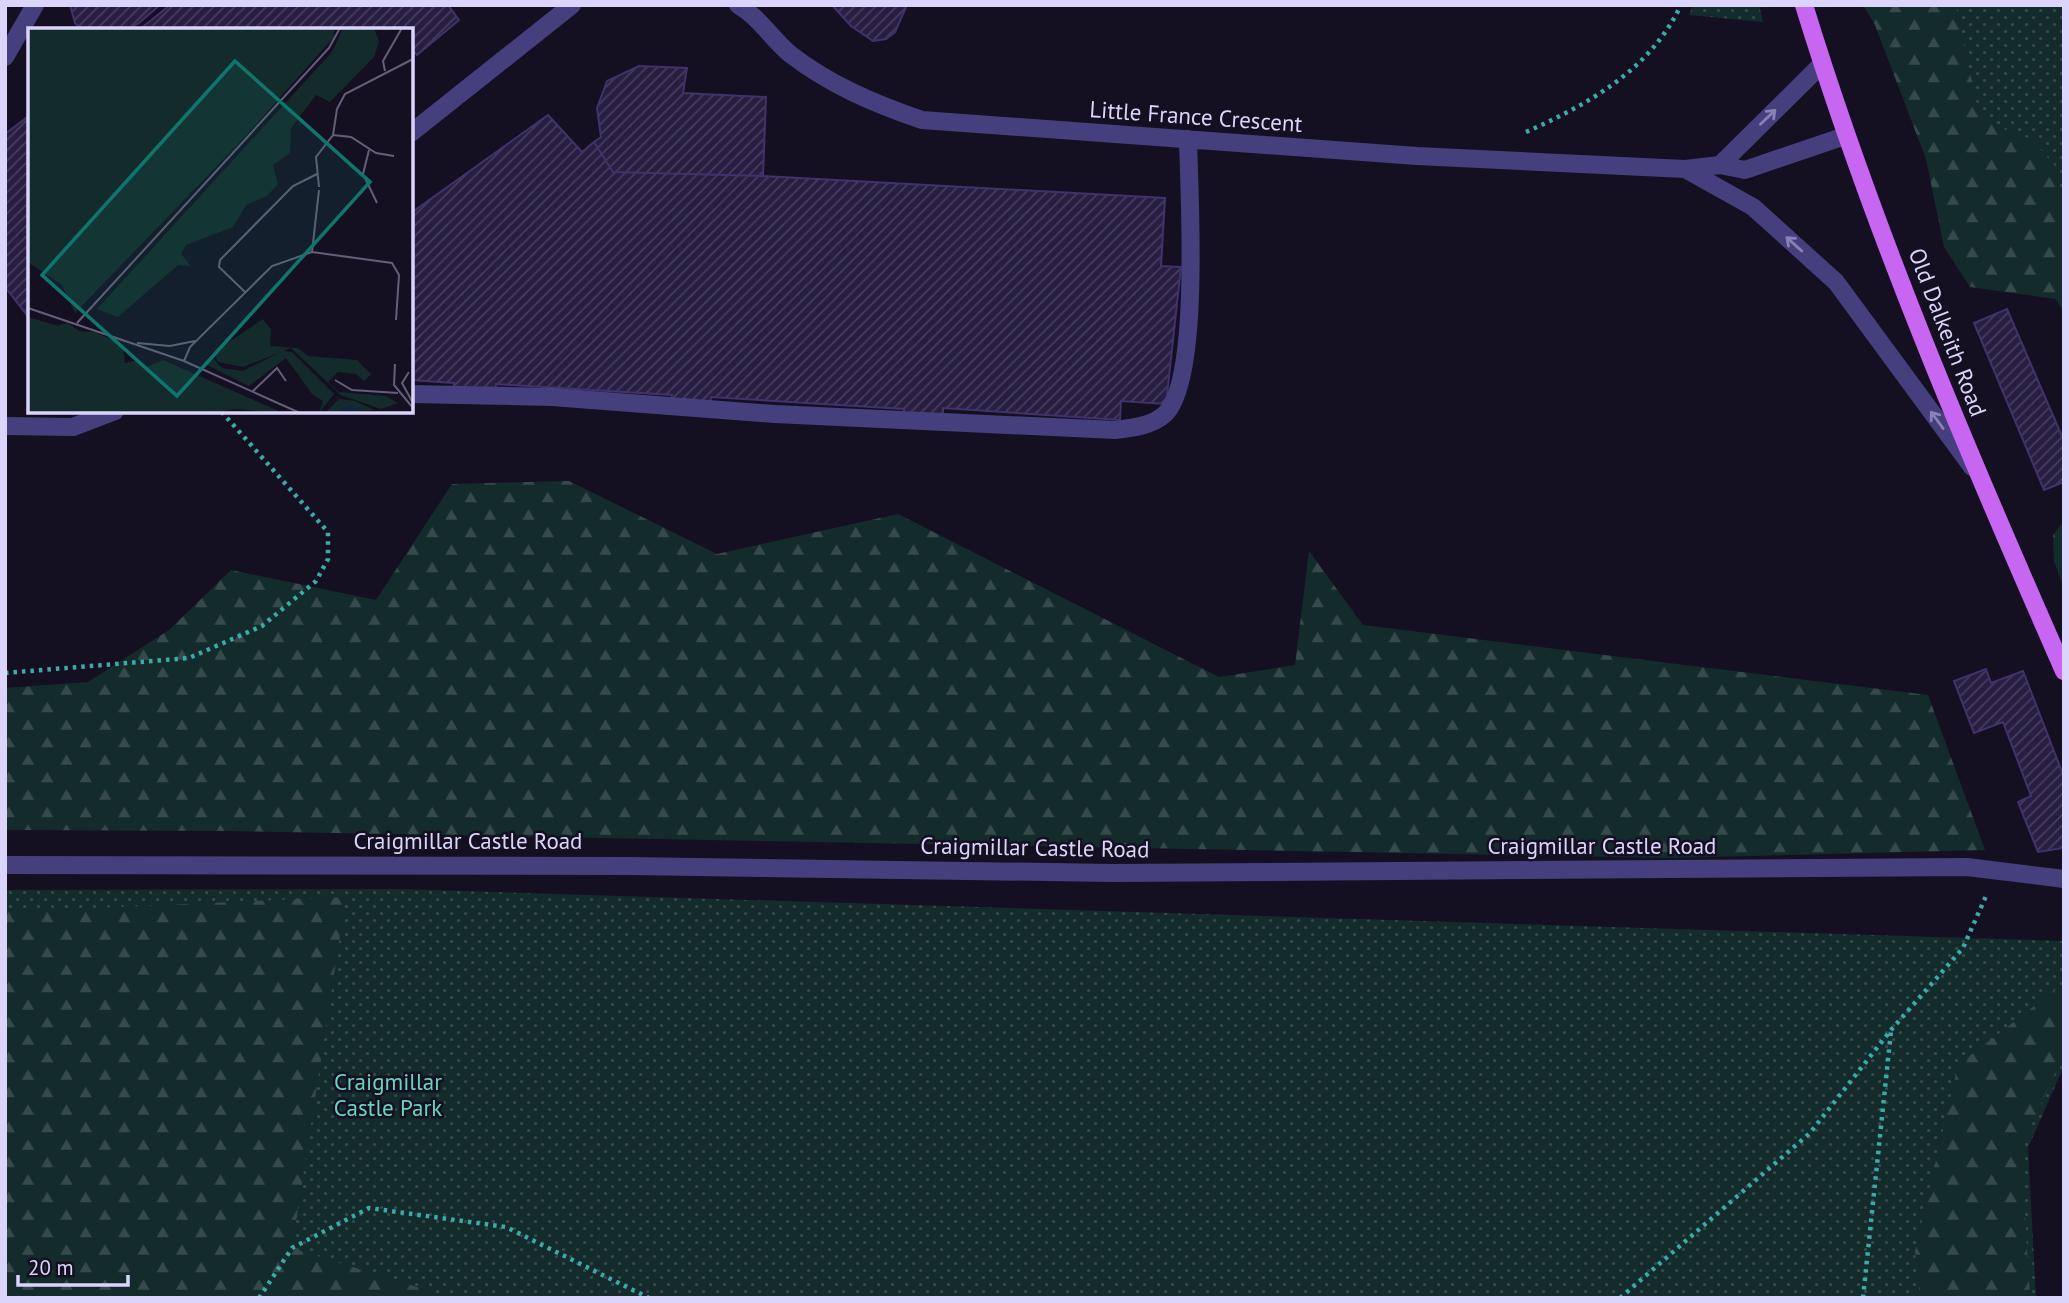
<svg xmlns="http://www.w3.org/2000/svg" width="2069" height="1303" font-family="'PT Sans',sans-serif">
<defs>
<pattern id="grass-dots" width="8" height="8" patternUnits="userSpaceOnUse" patternTransform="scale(1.75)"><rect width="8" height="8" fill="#142b2b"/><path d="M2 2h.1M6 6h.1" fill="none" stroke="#36494b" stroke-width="1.8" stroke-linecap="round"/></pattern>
<pattern id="forest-firs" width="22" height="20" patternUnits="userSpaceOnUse" patternTransform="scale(1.75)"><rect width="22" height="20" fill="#142b2b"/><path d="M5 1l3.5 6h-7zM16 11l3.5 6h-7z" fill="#36494b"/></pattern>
<pattern id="building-hatch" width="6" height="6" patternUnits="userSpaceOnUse" patternTransform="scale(1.75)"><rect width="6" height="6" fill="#271e41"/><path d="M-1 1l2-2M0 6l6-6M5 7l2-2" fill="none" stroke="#463e5d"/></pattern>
</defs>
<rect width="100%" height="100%" fill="#141022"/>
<path fill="url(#grass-dots)" d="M1693,5h66l4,17 -74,-7z
M1893,5h171v255z
M400,889l1664,52v125l-36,82 8,150h-2031v-408z"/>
<path fill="url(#forest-firs)" d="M1863,5h93l22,106 12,13 41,15 26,29 7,40v105l-8,-14 -86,-12 -26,-40 -18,-88 -51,-134z
M569,481l148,73 181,-40 321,163 76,-12 14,-114 54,74 565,70 57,155 -314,8 -1445,-27 -221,-1v-142l83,-6 81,-52 62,-60 145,30 76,-116z
M2064,521v67l-10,-27 -1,-26z
M346,897l-54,351 160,50h-447v-386z
M2064,983v70l-43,95 9,150h-110l-5,-47 43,-186z"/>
<path fill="url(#building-hatch)" stroke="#41326b" stroke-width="2" d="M70,5h90l-21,18 -13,7h-44l-7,-7z
M170,5h278l11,15 -42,35 -6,-6v-19h-272z
M832,5h75l-12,27 -9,7 -13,2 -22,-15z
M639,66l48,2 -4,25 83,4 -3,79 -150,-4 -19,-30 7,-5 -4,-29 10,-27z
M30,115v204l-25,-32v-153z
M548,115l34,37 12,-10 19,30 150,4 402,22 -4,68 20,1 -15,137 -45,-3 -1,19 -177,-12v9l-39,-1v-7l-193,-12 -1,8 -38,-2v-8l-176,-11 -1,9h-42l1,-10 -43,-3v-167z
M2007,309l57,132v41l-20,8 -70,-167z
M1986,669l5,14 32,-12 41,106v71l-26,4 -20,-50 13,-6 -28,-74 -29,11 -20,-52z"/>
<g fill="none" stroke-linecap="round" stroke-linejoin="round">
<path stroke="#3aaaaa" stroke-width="4.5" stroke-dasharray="3.5 5" stroke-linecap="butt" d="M1526,132c63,-28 124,-62 155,-127
M5,673l184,-15 73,-32 54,-45 12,-22v-27l-107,-121
M259,1298l33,-50 77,-40 137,19 143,71
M1620,1298l190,-165 81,-103 72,-82 23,-52
M1863,1298l28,-267"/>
<path stroke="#463f7d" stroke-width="18" d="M738,5c21,12 34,34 52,49 40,31 85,50 132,66l495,36 268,13 35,-4 25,5 100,-34
M5,57l30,-52
M411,133l161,-128
M1720,165l102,-101
M1685,169l68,38 83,75 136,185
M411,394l141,3 223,17 340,16c17,-2 37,-4 50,-16 36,-34 24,-222 23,-275
M5,426l68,1 42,-16
M5,865l624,1 484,7 854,-6 97,12"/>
<path stroke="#c666f1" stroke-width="18" d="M1804,5c70,228 164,448 260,666"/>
</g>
<defs><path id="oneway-shaft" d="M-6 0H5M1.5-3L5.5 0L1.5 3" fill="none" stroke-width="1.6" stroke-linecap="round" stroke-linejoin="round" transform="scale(1.75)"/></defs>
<g stroke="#8a82b6">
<use href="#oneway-shaft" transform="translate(1768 117) rotate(-44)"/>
<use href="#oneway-shaft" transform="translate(1794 244) rotate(-138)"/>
<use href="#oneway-shaft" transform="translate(1937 420) rotate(-126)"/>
</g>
<g text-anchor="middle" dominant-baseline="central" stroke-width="5" stroke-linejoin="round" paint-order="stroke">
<g font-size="23" fill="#dcd5fb" stroke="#141022">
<text transform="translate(1196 116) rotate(4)">Little France Crescent</text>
<text transform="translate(1948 332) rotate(69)">Old Dalkeith Road</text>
<text x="468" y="840">Craigmillar Castle Road</text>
<text x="1602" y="845">Craigmillar Castle Road</text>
<text transform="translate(1035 847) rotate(1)">Craigmillar Castle Road</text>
</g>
<g font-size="23" fill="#68d4c0" stroke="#141022">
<text x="388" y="1081">Craigmillar<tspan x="388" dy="26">Castle Park</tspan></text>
</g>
</g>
<g transform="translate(28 28)">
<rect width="385" height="385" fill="#141022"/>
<path d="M0,0h306v9l-93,104 -166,172 -13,-28 -34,-23zM0,289l84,25 3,20 49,9 65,23 -5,19h-196zM235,291l8,10 -1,17 28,2 10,8 49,4 14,14 -7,7 -8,-7 -18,-2 -10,10 11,10 47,4 12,7 -17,6 -40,-14 -50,-47 -48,19 -25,-5 -4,-8 6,-6zM255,323l9,1 42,42 -15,19 4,-12 -11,-7 -26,-36 -37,28 -46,-23 8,-7 11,12 21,3zM311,371l16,2 19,9 -49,3z" fill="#142b2b"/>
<path d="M108,0h119l2,9 17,13 19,-22h40v7l-20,17 -68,82 -31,-38 -50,27 -64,6 -4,-45zM315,0h31l5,14 -5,15 -44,45 -14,-7 -25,33 -1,25 -17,12 5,19 -11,12 -21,9 -13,22 -47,18 -5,9 10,12 -13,-1 -60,52 -21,-8 235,-257zM0,18l26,13 13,25 -5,27 -34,2zM0,210l34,26 15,22 -2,27 -12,-29 -35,-23zM40,295l11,8 16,1 28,13 2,18 13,-3 9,7 16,-7 120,53 -49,-4 -20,4 -2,-16 -38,-20 -13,3 -60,-16h-73l70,-6 -3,-14 -40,-8 4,-11z" fill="#142b2b"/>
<path fill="none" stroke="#122244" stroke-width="3.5" d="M310,385l13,-6 11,6"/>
<path fill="none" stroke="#645f79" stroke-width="2" d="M357,43l-2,-10 19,-33M305,107l18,2 25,16 18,3M341,122l-6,24 14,29M291,159l-3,-30 17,-22 4,-26 8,-15 68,-35M284,224l80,11 7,12 -3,45M217,264l-26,-25 1,-7 73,-74 24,-12M0,280l156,53 116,52M49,295l252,-275 11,-20M109,315l33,3 25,-5M156,333l6,-14 82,-81 40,-14 7,-62M367,336l-1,21 19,23M381,344l-7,11 11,20M307,352l17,10 46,3M224,364l25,-24 9,13"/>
<path fill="#0f766e" fill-opacity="0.15" stroke="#0f766e" stroke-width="3.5" d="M207,33l135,121 -193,214 -135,-121z"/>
<rect width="385" height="385" fill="none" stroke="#dcd5fb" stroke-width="3.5"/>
</g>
<rect width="2069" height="1303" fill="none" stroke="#dcd5fb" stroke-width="14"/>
<path d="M18 1275v10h110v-10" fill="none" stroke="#dcd5fb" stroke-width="3.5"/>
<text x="28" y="1275" font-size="21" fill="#dcd5fb" stroke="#141022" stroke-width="5" paint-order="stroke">20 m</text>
</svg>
